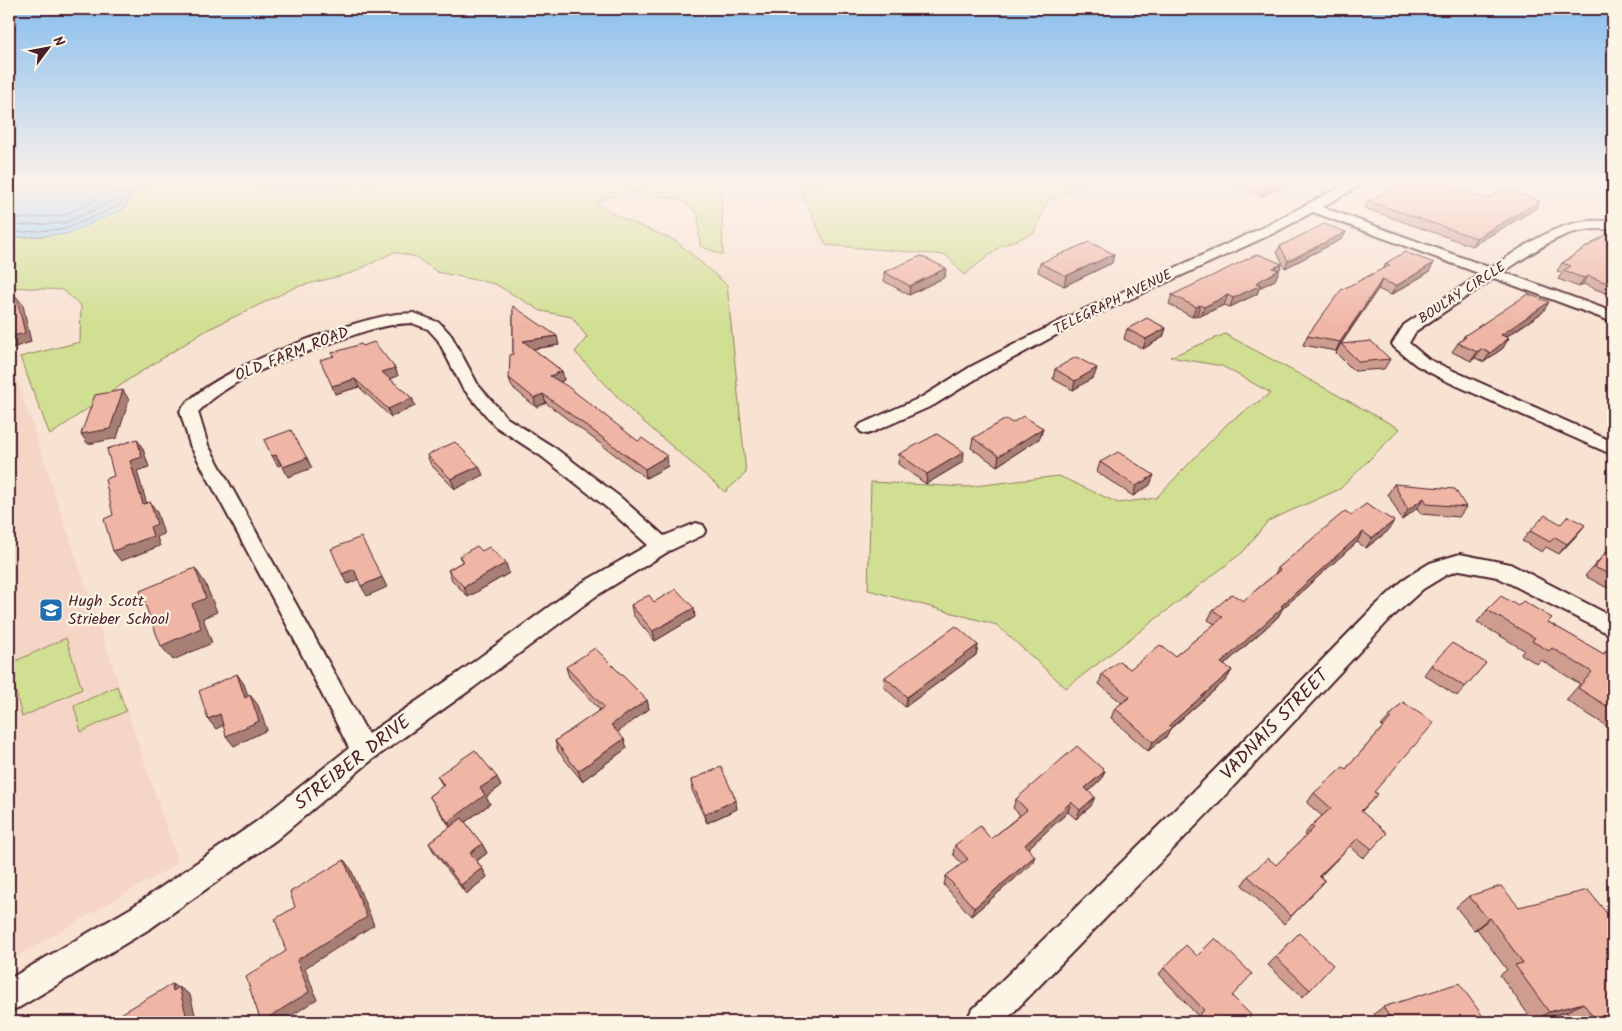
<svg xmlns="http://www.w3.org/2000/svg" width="1622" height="1031" font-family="Kalam,sans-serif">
<rect width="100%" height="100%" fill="#f8e2d2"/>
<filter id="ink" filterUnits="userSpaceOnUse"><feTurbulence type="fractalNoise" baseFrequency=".02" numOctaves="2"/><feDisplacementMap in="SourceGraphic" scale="10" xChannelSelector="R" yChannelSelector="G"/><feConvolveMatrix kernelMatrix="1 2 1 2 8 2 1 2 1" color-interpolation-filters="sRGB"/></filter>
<g filter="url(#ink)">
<path fill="#f5d5c5" d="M9,356l169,507 -169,98z"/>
<path fill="#d1df92" stroke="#8e7f5e" d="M105,181h130l38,7 80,-4 4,-3h364l2,74 -23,-9 -2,-33 -18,-14 -45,-7 -27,5 -11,7 20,12 59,25 51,44 19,188 -21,19 -94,-81 -56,-59 12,-15 -15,-20 -31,-6 -46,-27 -58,-12 -21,-15 -22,-5 -42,21 -56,14 -89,43 -76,48 -81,57 -30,-78 60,-15 1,-37 -19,-15 -53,-3v-49l37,-2 78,-27 9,-16 12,-6h-30l-7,-1z
M796,181h294l-43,21 -13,31 -33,13 -37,29 -18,-20 -120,-10z
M1225,334l175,95 -60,60 -72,32 -25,31 -177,136 -69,-63 -129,-35 3,-108 95,5 93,-11 59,27 38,-5 72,-75 43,-30 -49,-27 -52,-9z
M66,638l16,51 -60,28 -13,-53z
M117,686l9,25 -45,21 -7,-26z"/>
<path fill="#9ad0f8" stroke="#7a89a6" d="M9,181h96l3,5 7,1h32l-14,6 -9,16 -57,25 -58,4z"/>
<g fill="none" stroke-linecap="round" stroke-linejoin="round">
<path stroke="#6a667d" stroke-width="1" d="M9,219l53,-3 31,-14 2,-3 -6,-8 -2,-10
M9,226l55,-3 48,-21v-4l-13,-5 -4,-12
M9,233l56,-4 56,-24 4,-12 -19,-3 -5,-9"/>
<g stroke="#4a1f2b" stroke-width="4">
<path id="minor" d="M1351,181h16l-45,26 169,61c38,-25 74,-54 122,-46v8c-47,-6 -72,18 -110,42l110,40v10l-119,-44 -78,53 -7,12 19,16 28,13 157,70v13l-169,-75 -28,-15 -22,-18 -2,-3 12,-19 77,-51 -168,-62 -39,21 -194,89 -96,52 -50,31 -61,27 -6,2 -6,-2 -3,-4 3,-4 61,-27 50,-31 98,-50 194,-89z
M414,313l26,10 11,12 27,50 29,33 48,30 65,49 44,39 32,-13 7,2 3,5 -3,5 -34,16 -73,45 -123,92 -100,71 -97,81 -125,88 -131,79 -11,4v-32l122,-71 125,-86 93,-74 -61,-121 -98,-182 -10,-34c27,-40 163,-88 211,-96 7,-2 15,-1 23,-2zM412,323l16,6 10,11 24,47 33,39 46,30 65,51 42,38 -68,39 -123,90 -89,60 -160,-289 -10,-33c33,-34 81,-50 125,-66 30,-11 57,-22 89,-23z
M1460,554l50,10 103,53v19l-116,-59 -37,-7 -14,5 -23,14 -33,30 -177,189 -209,214h-38l5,-11 224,-221 179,-183 33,-30 23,-14z"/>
</g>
<use href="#minor" fill="#fcf5e5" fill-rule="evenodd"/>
</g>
<path fill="#ce9d8f" stroke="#4a1f2b" d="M1227,181h66l-32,15z
M1486,199l49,10 -63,37 -108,-38 4,-7z
M1613,230v66l-30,-12 -4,3 -21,-8 4,-6 -5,-2 5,-8z
M1346,232l-4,7 -57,29 -8,-16 3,-6z
M1114,254l-2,9 -48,23 -26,-14 2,-9z
M1386,263l43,9 -38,23 -13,-6 -37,55 49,15 -6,10 -30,2 -18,-18 4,-9 -4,7 -33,-6 4,-9 77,-68z
M1282,264l-7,16 -16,8 -2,6 -27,13 -6,-2 -24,11 -3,-1 -5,2 -23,-13 3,-9z
M946,268l-1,9 -36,18 -25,-14v-9z
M513,306l46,39 -26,4 29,22 2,9 -4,2 108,84 -22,12 -100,-75 -10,4 -24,-20 -3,-9 4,-24z
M1543,312l-37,25 -3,11 -19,14 -9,-4 -4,3 -19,-9 6,-9 4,-3 2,-4z
M1166,328l-3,9 -20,12 -19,-10 3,-10z
M363,346l32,22 3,8 -8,3 22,19 3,8 -24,11 -32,-30 -24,7 -2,-38 -1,-3z
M1055,369l39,8 -21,13 -20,-11z
M1012,423l31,5 -3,10 -43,28 -26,-18 2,-10z
M899,454l64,8 -37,22 -28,-20z
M427,455l56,20 -28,14 -24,-24z
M1100,462l50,23 -17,11 -36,-24z
M1394,484l72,23 -7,10 -38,-3 -4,-6 -15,12 -14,-26z
M1351,515l37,16 -22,17 -9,-6 -75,67 -4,8 -54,48 8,5 -6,10 -56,49 -3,7 -19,15 -37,-33 4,-10 7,-5 -23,-19 3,-10 28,-5 45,-13 40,-32 -7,-4 5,-10 30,-9 32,-27 3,-6z
M1561,524l16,11 -18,19 -13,-7 -4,5 -20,-11 8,-10z
M482,551l27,22 -41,24 -16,-17 -4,-10 14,-8 -3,-6z
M1607,551l6,4v36l-28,-15z
M654,602l41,15 -40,24 -22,-26 -2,-10z
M1487,610l65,8 -4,4 55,32 5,-5 5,3v78l-47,-30 14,-16 -39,-24 -4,4 -16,-10 3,-4 -47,-28z
M978,645l-2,10 -71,52 -21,-20 1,-10z
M1486,663l-29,33 -33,-21 7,-10z
M566,667l81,33 2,9 -32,23 10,16 -45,33 -24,-30 -3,-10 45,-31 -31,-33z
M1403,702l-29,90 4,2 -17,18 26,21 -24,25 -13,-12 -30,30 5,5 -41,43 -42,-39 6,-9 28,-11 30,-29 -2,-1 7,-9 11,-10 -15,-13 7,-10 32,-24 37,-42 -2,-1z
M1105,771l-4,9 -12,11 2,15 -15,13 -8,-7 -40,36 4,16 -61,52 -27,-31 2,-9 16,-12 -9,-10 2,-9 36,-6 29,-24 -7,-7 3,-9z
M437,776l64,10 -15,11 4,7 -25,18 17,22 5,9 -10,8 5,7 5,9 -21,17 -32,-42 -5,-9 21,-16 -21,-31 14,-10z
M691,780l46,29 -30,14 -15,-33z
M1469,896l50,11 94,14v101h-40l-7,-10 -33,9 -33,-46 7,-5 -30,-41 -3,1 -18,-23z
M1299,933l11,57 -8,7 -34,-32z
M1164,968l68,28 -34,20 -39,-42z
M1383,1007l104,15h-108l-5,-8z"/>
<path fill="#a77f74" stroke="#4a1f2b" d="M1281,181h12l-32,15 2,-6z
M1540,201l-5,8 -63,37 4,-8z
M1346,232l-4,7 -57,29 3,-7z
M1114,254l-2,9 -48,23 2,-10z
M1434,263l-5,9 -38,23 5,-9z
M1282,264l-7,16 -16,8 -2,6 -27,13 3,-9 23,-15 17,-15z
M946,268l-1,9 -36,18 1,-9z
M1588,276l-5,8 -4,3 5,-9z
M1382,280l-4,9 -42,62 4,-9z
M1228,295l-4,10 -24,11 4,-9z
M16,296l7,9 8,37 -22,7v-12z
M1549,302l-6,10 -48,32 6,-9z
M1200,305l-3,10 -5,2 4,-10z
M1166,328l-3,9 -20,12 3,-10z
M557,336l2,9 -33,5 -3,-9z
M1509,338l-6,10 -19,14 6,-9z
M1481,349l-6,9 -4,3 6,-9z
M395,368l3,8 -13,4 -3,-8z
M1097,368l-3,9 -21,13 2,-9z
M562,371l2,9 -12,6 -2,-10z
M355,379l4,8 -24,7 -3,-8z
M123,390l6,10 -12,38 -29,6 -7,-10z
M543,394l3,9 -10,4 -2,-9z
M412,398l3,8 -24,11 -3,-8z
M1043,428l-3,10 -43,28 2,-10z
M137,439l6,10 6,18 -12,4 13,43 -7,-10 -13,-43z
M964,452l-1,10 -37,22 1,-10z
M276,455l5,10 -3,1 -6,-10z
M667,456l1,10 -22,12 -1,-9z
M307,458l5,10 -24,9 -5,-10z
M479,466l4,9 -28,14 -4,-10z
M1154,475l-4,10 -17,11 3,-10z
M1424,498l-7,10 -15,12 6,-10z
M150,502l7,10 7,22 -7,3 3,9 -39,15 -8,-10 37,-24z
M1394,521l-6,10 -22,17 6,-10z
M1585,525l-8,10 -18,19 8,-10z
M1363,532l-6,10 -75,67 -4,8 -62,55 5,-9 60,-57z
M506,563l3,10 -41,24 -4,-10z
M195,568l10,15 12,29 -14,6 9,25 -39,17 -12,-14 31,-42z
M354,569l5,10 -11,5 -6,-10z
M382,577l5,10 -20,9 -6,-10z
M694,608l1,9 -40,24 -2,-10z
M978,645l-2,10 -71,52 2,-10z
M1232,670l-6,10 -56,49 -3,7 -19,15 5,-9 16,-17z
M237,674l7,10 8,23 -7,-9z
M250,695l8,10 9,25 -33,16 -8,-10z
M647,700l2,9 -35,26 -3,-10z
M220,714l8,9 -12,6 -8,-10z
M624,739l3,9 -45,33 -4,-10z
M1105,771l-4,9 -19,17 3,-9z
M497,777l4,9 -15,11 4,7 -37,27 -5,-9 32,-34z
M1095,797l-4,9 -15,13 4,-9z
M736,800l1,9 -30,14 -2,-9z
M1071,802l-3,10 -46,42 3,-9z
M1358,838l-8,8 -38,39 7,-9z
M482,844l5,9 -12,9 -5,-9z
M1035,856l-3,8 -61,52 3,-8z
M344,860l7,9 23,56 -69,43 12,31 -35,23h-20l35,-62z
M482,868l5,9 -21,17 -5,-9z
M1490,918l-13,11 -3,1 14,-11z
M172,984l8,6 -1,-3 11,8 7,27h-9l-15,-31z
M1583,1003l-17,9 -33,9 16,-9z"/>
<path fill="#efb6a6" stroke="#4a1f2b" d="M1244,181h37l-18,9z
M1408,181h28l50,18 19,-10 35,12 -64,37 -108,-37z
M1324,224l22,8 -58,29 -8,-15z
M1613,230v55l-25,-9 -4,2 -21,-7 8,-5 -9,-3z
M1089,242l25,12 -48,22 -26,-13z
M1405,252l29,11 -38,23 -14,-6 -42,62 -33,-6 34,-46 49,-25 -4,-2z
M1258,254l24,10 -9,4 6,2 -23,13 5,2 -28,13 -5,-3 -24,12 -4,-2 -4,2 -24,-12z
M921,256l25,12 -36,18 -26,-14z
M1528,294l21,8 -48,33 8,3 -19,15 -9,-4 -4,3 -19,-9 8,-6 -2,-1z
M9,296h7l9,37 -16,4z
M513,306l44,30 -34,5 39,30 -12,5 17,10 71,55 4,-3 25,18 -22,13 -102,-75 -9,4 -25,-20 1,-23 3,-1z
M1147,318l19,10 -20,11 -19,-10z
M1371,341l19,18 -31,3 -18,-18z
M374,342l21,26 -13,4 30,26 -24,11 -33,-30 -23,7 -12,-26 14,-4 -2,-3 29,-9 2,2z
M1076,357l21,11 -22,13 -20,-12z
M123,390l-13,39 -29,5 14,-39z
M1023,416l20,12 -44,28 -26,-18 33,-19 6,4z
M291,430l16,28 -24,9 -7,-12 -4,1 -8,-16z
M937,434l27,18 -37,22 -28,-20z
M137,439l5,18 -12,4 13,43 7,-2 7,22 -7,3 3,9 -40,15 -9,-32 9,-4 -8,-36 9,-3 -7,-27z
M455,442l24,24 -28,13 -24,-24z
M1118,452l36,23 -18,11 -36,-24z
M1394,484l61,5 11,18 -39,-3 -3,-6 -16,12z
M1366,504l28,17 -22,17 -9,-6 -82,74 2,1 -62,56 11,7 -63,55 3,2 -19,15 -38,-34 15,-11 -28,-23 17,-13 11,8 30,-24 15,11 48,-39 -10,-7 19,-16 11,7 37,-31 -2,-2 67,-57 6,4z
M1545,515l16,9 7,-8 17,9 -18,19 -12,-7 -5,5 -20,-11z
M361,537l21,40 -21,9 -7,-17 -12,5 -11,-25z
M477,546l5,5 7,-4 17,16 -42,24 -16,-17 16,-9 -5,-5z
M1607,551l6,4v21l-19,-9z
M195,568l11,30 -14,6 9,24 -40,18 -21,-55z
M676,589l18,19 -41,23 -22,-26 18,-10 5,7z
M1501,596l17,10 5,-5 29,17 -4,4 56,32 4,-5 5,3v58l-35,-22 14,-16 -40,-24 -3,3 -17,-10 3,-3 -48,-28z
M956,626l22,19 -71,52 -22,-20z
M1452,643l34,20 -21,24 -34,-22z
M595,648l52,52 -36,25 13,14 -46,32 -23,-30 49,-34 -38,-40z
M237,674l8,24 5,-3 9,26 -33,15 -6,-22 -12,5 -9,-28z
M1403,702l31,21 -60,69 4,2 -17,17 26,22 -15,16 -14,-11 -39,38 6,5 -34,35 -43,-40 20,-18 8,7 38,-37 -3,-2 20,-18 -17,-15 29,-26 3,2 45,-51 -2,-1z
M1077,746l28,25 -20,17 10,9 -15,13 -9,-8 -46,43 10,11 -61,52 -28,-32 22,-17 -13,-14 25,-19 11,13 36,-29 -11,-11z
M475,750l22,27 -17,11 5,7 -37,27 -19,-26 15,-11 -7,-9z
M721,767l15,33 -31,14 -14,-34z
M462,818l20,26 -12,9 12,15 -21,17 -32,-42z
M344,860l23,57 -70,43 12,32 -48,30 -15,-45 40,-26 -11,-32 20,-12 -5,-15z
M1501,886l18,21 69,-17 25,31v98l-11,3h-5l-14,-19 -34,9 -34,-47 8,-2 -33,-45 -2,1 -19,-23z
M1299,933l34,32 -23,25 -34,-33z
M1215,938l37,36 -20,22 19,19 -6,7h-53l12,-12 -40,-42 22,-23 11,11z
M1459,983l28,39h-94l-10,-15z
M172,984l1,7 6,-4 9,35h-81z"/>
</g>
<linearGradient id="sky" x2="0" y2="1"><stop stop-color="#89bfee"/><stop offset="0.56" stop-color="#fcf2eb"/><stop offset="1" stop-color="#fcf2eb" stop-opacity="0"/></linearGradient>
<rect width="1622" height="326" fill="url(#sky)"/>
<defs>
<g id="school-square" transform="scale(1.25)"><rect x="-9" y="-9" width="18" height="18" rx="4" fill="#1f6fb2" stroke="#fcf5e5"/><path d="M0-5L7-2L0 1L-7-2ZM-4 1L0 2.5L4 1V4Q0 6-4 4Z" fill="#fff"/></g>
</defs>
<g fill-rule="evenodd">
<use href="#school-square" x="51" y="610"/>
</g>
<g text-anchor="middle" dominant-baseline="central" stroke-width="4.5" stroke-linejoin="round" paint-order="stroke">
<g font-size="14" fill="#4a1f2b" stroke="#fcf5e5">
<text transform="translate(1462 293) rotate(-33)">BOULAY CIRCLE</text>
<text transform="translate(1113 302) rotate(-26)">TELEGRAPH AVENUE</text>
</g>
<g font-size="16" fill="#4a1f2b" stroke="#fcf5e5">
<text transform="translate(292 354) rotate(-22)">OLD FARM ROAD</text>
</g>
<g font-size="16" fill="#4a1f2b" stroke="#fcf5e5" text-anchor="start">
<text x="68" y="601">Hugh Scott<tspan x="68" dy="18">Strieber School</tspan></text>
</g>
<g font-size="19" fill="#4a1f2b" stroke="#fcf5e5">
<text transform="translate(1275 725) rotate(-46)">VADNAIS STREET</text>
<text transform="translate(353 763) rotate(-38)">STREIBER DRIVE</text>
</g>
</g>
<rect width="1622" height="1031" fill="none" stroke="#fcf5e5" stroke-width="30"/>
<rect x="15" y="15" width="1592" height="1001" fill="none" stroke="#4a1f2b" stroke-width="2" filter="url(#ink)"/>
<g transform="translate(48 48) rotate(58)" stroke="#fcf5e5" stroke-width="4" paint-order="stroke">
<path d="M0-4L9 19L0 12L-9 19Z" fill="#4a1f2b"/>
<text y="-8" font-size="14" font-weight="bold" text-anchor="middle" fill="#4a1f2b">N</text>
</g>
</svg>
